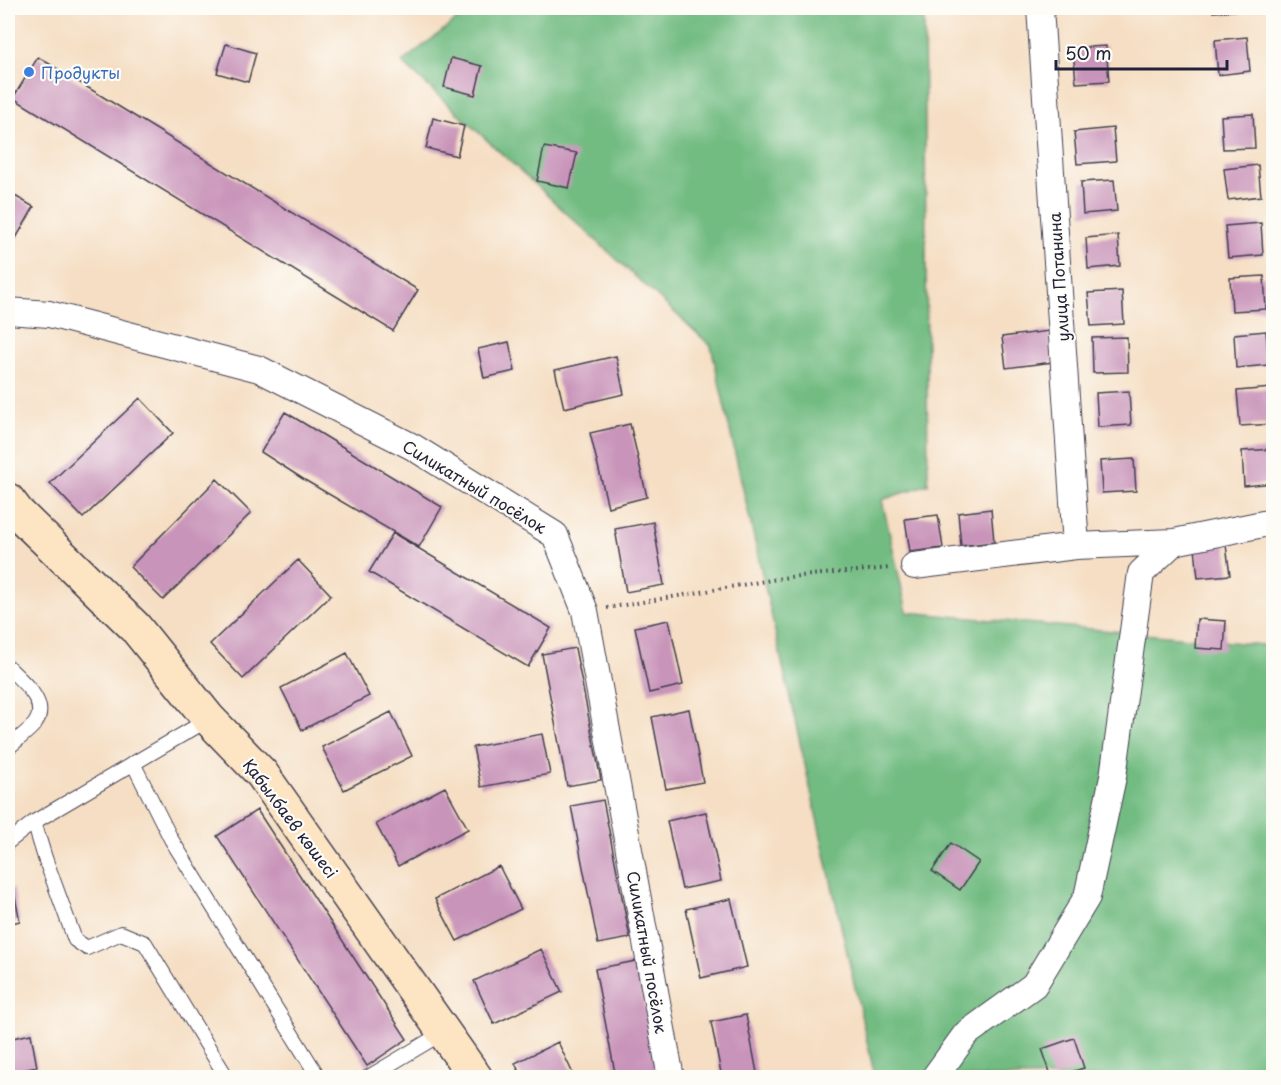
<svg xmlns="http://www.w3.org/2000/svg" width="1281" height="1085" font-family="'Playpen Sans',sans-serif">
<rect width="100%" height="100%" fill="#fdfcf7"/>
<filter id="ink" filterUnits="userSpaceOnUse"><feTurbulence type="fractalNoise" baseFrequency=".0167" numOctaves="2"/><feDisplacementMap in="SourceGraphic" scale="12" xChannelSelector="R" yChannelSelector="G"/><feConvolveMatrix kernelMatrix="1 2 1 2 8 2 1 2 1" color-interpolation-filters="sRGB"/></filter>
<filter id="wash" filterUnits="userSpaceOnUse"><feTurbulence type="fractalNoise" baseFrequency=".008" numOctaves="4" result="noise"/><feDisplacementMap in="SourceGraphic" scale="24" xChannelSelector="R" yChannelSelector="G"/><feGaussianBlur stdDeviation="1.35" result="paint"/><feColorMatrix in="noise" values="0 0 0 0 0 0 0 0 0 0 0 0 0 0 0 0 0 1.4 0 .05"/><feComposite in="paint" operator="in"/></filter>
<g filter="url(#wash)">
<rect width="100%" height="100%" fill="#f5dec3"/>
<path fill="#72bc82" stroke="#4a6f5e" stroke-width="1.5" d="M472,8h452l4,476 -46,16 25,112 366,34v431h-398l-164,-731 -309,-284z"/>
<g id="blocks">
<path fill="#c994ba" d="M1069,8h34v3l-33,2z
M1213,8h33v2l-33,2z
M1247,37l3,34 -32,4 -3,-35z
M226,44l30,9 -8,29 -31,-9z
M1106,46l3,35 -33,2 -3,-35z
M38,57l380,233 -25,41 -380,-233z
M451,58l31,8 -7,29 -31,-8z
M1253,114l2,34 -32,1 -2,-33z
M433,118l31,8 -7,30 -31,-8z
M1113,128l3,33 -39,3 -3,-32z
M544,147l33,6 -8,35 -32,-7z
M1258,165l3,31 -33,4 -4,-31z
M1114,180l3,31 -34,3 -2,-32z
M8,192l26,15 -26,45z
M1261,223l2,32 -35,3 -3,-32z
M1118,235l2,31 -32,3 -2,-31z
M1264,276l2,33 -34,2 -2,-33z
M1122,291l2,33 -33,2 -3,-33z
M1049,331l4,31 -47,6 -4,-31z
M1266,331l3,34 -33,3 -2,-34z
M1127,337l1,35 -35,1 -1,-35z
M509,342l6,29 -31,7 -6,-29z
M616,356l8,38 -60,14 -9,-38z
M1272,388l2,36 -34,2 -3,-35z
M1129,391l2,34 -33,2 -2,-34z
M140,398l33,35 -90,85 -33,-35z
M285,412l157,95 -23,40 -116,-68 -42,-27z
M630,424l17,73 -39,10 -18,-74z
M1274,449v34l-30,3 -2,-35z
M1134,459l2,32 -34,2 -2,-32z
M217,479l34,34 -88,87 -33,-33z
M991,509l3,33 -33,4 -3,-33z
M938,515l5,33 -33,4 -5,-33z
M653,522l11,63 -38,7 -11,-63z
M393,533l158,95 -23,39 -159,-95z
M1226,545l4,30 -32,3 -3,-30z
M298,560l33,35 -88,84 -33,-35z
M1197,619l29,2 -2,29 -29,-2z
M669,620l14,65 -34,8 -14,-66z
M575,648l26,132 -34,6 -25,-132z
M347,653l22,43 -67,34 -21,-42z
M689,709l14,73 -37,7 -14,-72z
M391,712l21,44 -68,34 -22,-43z
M542,734l8,40 -69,13 -8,-40z
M445,787l23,42 -70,37 -22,-42z
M603,800l27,138 -32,6 -27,-138z
M257,810l150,229 -40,27 -150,-230z
M706,812l15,69 -39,8 -15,-68z
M951,843l28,19 -19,28 -28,-19z
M499,866l22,43 -64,32 -22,-42z
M13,888l7,33 -12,3v-34z
M731,899l16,68 -46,11 -15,-69z
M541,949l21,43 -68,32 -20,-43z
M636,961l22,117h-42l-21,-109z
M746,1015l12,63h-36l-11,-56z
M31,1034l6,33 -29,6v-34z
M1074,1038l10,30 -32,10 -10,-29z
M558,1042l17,36h-53l-7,-15z"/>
</g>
</g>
<g filter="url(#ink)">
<use href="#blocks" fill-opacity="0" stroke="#423e4f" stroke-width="1.5"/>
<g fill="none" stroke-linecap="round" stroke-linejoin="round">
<g stroke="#423e4f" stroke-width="16">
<path id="service" d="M8,667c12,13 41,34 28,55 -3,6 -22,20 -28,26
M133,763l38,76 148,239
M34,822l11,36 30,82 12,8 34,-15 24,10 82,135
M8,842l26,-20 175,-103
M367,1078l77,-46"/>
</g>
<g stroke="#423e4f" stroke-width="28">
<path id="minor" d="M1040,8l36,538
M8,311l41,3 210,55 154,78 142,88 30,76 86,467
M914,566l162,-20 98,-4 94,-19 6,-3
M934,1078l32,-44 68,-49 53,-88 26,-120 28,-204 33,-31"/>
</g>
<g stroke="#423e4f" stroke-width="36">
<path id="secondary" d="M8,500l10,13 117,114 74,92 53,55 214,304"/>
</g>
<path stroke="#423e4f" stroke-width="4" stroke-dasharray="1.5 4.5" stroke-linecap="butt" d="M607,608l182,-31 101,-9"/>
<use href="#service" stroke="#fff" stroke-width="14"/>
<use href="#minor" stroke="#fff" stroke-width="26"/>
<use href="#secondary" stroke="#fde5c4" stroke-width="33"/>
</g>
</g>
<circle fill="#3f7fe0" stroke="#fdfcf7" stroke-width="2" cx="29" cy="72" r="6"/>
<g text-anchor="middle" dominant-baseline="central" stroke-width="4.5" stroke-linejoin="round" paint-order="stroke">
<g font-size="16" fill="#366cbe" stroke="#fdfcf7" text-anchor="start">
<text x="41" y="72">Продукты</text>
</g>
<g font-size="16" fill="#22223b" stroke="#fdfcf7">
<text transform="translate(1058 277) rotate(-94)">улица Потанина</text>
<text transform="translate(475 486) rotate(31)">Силикатный посёлок</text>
<text transform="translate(291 818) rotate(53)">Қабылбаев көшесі</text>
<text transform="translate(648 952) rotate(80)">Силикатный посёлок</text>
</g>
</g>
<rect width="1281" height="1085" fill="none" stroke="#fdfcf7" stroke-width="30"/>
<path d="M1056 60v9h171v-9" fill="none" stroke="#22223b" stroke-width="3"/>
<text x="1065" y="60" font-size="18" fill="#22223b" stroke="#fdfcf7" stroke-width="4.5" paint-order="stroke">50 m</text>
</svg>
